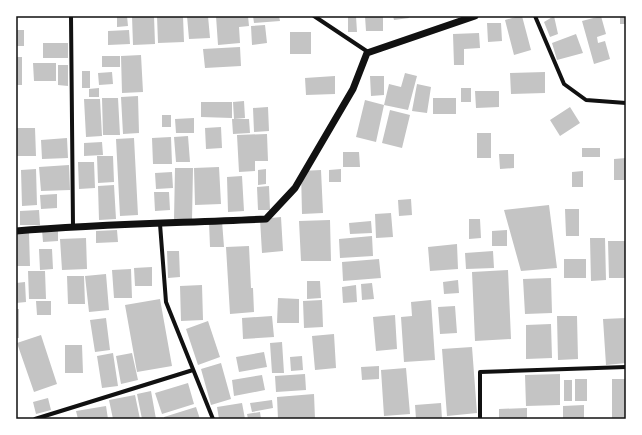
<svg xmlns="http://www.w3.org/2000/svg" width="642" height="435" font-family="'Work Sans',sans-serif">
<rect width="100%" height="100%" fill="#fff"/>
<path fill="#c4c4c4" d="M117,16h10l1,10 -11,1z
M132,16h22l1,28 -22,1z
M157,16h26l1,26 -26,1z
M187,16h21l2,22 -21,1z
M216,16h32l1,10 -10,1 1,16 -22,2z
M253,16h26l1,5 -26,2z
M348,16h8l1,16h-9z
M365,16h18v15h-17z
M393,16h15l1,2 -15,2z
M519,16h3l9,34 -17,5 -9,-35z
M554,16l4,18 -8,3 -6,-15z
M601,16l5,18 -9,3 1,6 7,-2 5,18 -16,5 -12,-43z
M620,16h6v8h-6z
M487,23h14l1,18 -14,1z
M265,25l2,18 -15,2 -1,-19z
M16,30h8v16h-8z
M129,30l1,14 -22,1v-14z
M290,32h21v22h-21z
M479,33l1,15 -16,1v16h-10l-1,-31z
M576,34l7,19 -26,7 -5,-17z
M43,43h25v15h-25z
M240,47l1,19 -36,2 -2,-19z
M141,55l2,37 -21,1 -1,-37z
M102,56h18v11h-18z
M16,57h6v28h-6z
M33,63h23v18h-22z
M58,65h10v21l-10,-1z
M82,71h8v17h-8z
M112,72l1,12 -14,1 -1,-12z
M545,72v21l-34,1 -1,-21z
M405,73l12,3 -9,34 -24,-5 5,-21 12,3z
M335,76v18l-29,1 -1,-17z
M370,76h14v19l-13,1z
M417,84l14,3 -4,26 -15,-2z
M99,88v9h-10v-8z
M461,88h10v14h-10z
M475,91h24v16l-23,1z
M138,96l1,37 -16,1 -2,-37z
M102,98h16l2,37h-17z
M433,98h23v16h-23z
M84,99h16l2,37 -16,1z
M365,100l19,5 -8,37 -20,-5z
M244,101l1,17 -11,1 -1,-17z
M201,102h31v16l-31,-1z
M268,107l1,24 -15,1 -1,-24z
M570,107l10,16 -20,13 -10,-16z
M390,110l20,5 -8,33 -20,-5z
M162,115h9v12h-9z
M194,118v15h-18l-1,-14z
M232,119h17l1,14 -17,1z
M221,127l1,21 -16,1 -1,-21z
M16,128h19l1,28h-20z
M477,133h14v25h-14z
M267,134l1,27h-13v10l-16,1 -2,-37z
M188,136l2,26h-14l-2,-25z
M171,137l1,27h-19l-1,-26z
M67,138l1,20 -26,1 -1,-19z
M134,138l4,77 -18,1 -4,-77z
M102,142l1,13 -19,1v-13z
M582,148h18v9h-18z
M343,152h16l1,15h-17z
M499,154h15v14l-14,1z
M97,156h16l1,26 -16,1z
M626,158v22h-12v-21z
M78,162h16l1,26 -16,1z
M69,165l1,25 -29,1 -2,-24z
M219,167l2,37 -26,1 -1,-37z
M175,168h18l-1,52h-18z
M36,169l1,36 -15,1 -1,-36z
M266,169v15l-8,1v-15z
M341,169v13h-12v-12z
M321,170l2,43 -21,1 -1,-43z
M583,171v16h-11v-15z
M172,172l1,16 -17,1 -1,-16z
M242,176l2,35 -16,1 -1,-35z
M114,185l2,34 -17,1 -1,-34z
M269,186l1,24h-12l-1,-23z
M154,192h15l1,18 -15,1z
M57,194v14l-16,1 -1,-14z
M411,199l1,16 -13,1 -1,-16z
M549,205l8,63 -36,3 -17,-61z
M565,209h14v27h-13z
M39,210l1,15h-20v-14z
M391,213l2,24 -17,1 -1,-24z
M281,217l2,34 -21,2 -2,-34z
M469,219h11l1,19 -12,1z
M330,220l1,41h-30l-2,-40z
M222,221l2,26h-14l-1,-25z
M371,221l1,12 -22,1 -1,-11z
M42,230h16v11l-15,1z
M117,230l1,12 -22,1v-12z
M507,230v16h-15v-15z
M16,233h13l1,33h-14z
M372,236l1,20 -33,2 -1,-19z
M86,238l1,31 -25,1 -2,-31z
M590,238h15l1,42 -15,1z
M608,241h18v37h-17z
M457,244l1,25 -28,2 -2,-24z
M249,246l2,42h2l1,24 -24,2 -4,-67z
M39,249h13l1,20 -13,1z
M167,251h12l1,26 -12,1z
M493,251l1,17 -28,1 -1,-16z
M379,259l2,19 -38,3 -1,-19z
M564,259h22v19h-22z
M152,267v19h-17l-1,-18z
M131,269l1,29h-18l-2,-28z
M508,270l3,69 -36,2 -3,-69z
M28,271h17l1,28h-17z
M106,274l3,36 -20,2 -4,-36z
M67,276h17l1,28h-17z
M551,278l1,35 -27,1 -2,-35z
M458,280l1,13 -15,1 -1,-12z
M307,281h13l1,17 -14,1z
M25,282l1,20 -10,1v-20z
M372,283l2,16 -12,1 -1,-16z
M202,285l1,35 -22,1 -1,-35z
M356,285l1,17 -14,1 -1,-16z
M278,298l21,1v24h-22z
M160,299l12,67 -35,6 -12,-67z
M322,300l1,27 -19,1 -1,-27z
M431,300l4,60 -31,2 -3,-45 11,-1 -1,-14z
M36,301h15v14h-14z
M455,306l2,27 -17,1 -2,-27z
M16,309h3v29h-3z
M395,315l2,34 -21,2 -3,-34z
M272,316l2,21 -31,2 -1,-21z
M557,316h20l1,43 -20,1z
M106,318l4,32 -15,2 -5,-32z
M626,318v45l-20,2 -3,-46z
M208,321l12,36 -22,8 -12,-36z
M551,324l1,34 -26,1v-34z
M334,334l2,34 -21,2 -3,-34z
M41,335l16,49 -23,8 -17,-49z
M282,342l2,31h-12l-2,-30z
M65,345h17l1,28h-18z
M472,347l5,66 -30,3 -5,-67z
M264,352l3,15 -28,5 -3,-15z
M113,353l5,33 -16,2 -5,-32z
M132,353l6,27 -17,4 -5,-28z
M302,356l1,14 -12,1 -1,-14z
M221,363l10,36 -20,6 -10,-36z
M379,366v13l-17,1 -1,-13z
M406,368l4,46 -26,2 -3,-46z
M305,374l1,16 -30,2 -1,-16z
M560,374v31l-34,1 -1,-31z
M262,375l3,15 -31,6 -2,-16z
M575,379h12v22h-12z
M612,379h14v40h-14z
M564,380h8v21h-8z
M188,383l6,21 -32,10 -7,-21z
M151,391l5,28h-14l-5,-25z
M314,394l1,25h-37l-1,-22z
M135,395l5,24h-27l-4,-19z
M48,398l3,12 -15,4 -3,-12z
M272,400l1,8 -21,4 -2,-9z
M242,403l3,16h-26l-2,-12z
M441,403l1,16h-26l-1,-14z
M584,405v14h-21v-13z
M106,406l2,13h-30l-2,-8z
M196,407l4,12h-36v-2z
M527,408v11h-28v-10z
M260,412l1,7h-13l-1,-5z"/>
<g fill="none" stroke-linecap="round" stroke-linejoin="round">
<path stroke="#111" stroke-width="4" d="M71,16l2,210
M314,16l54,36
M535,16l29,68 22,16 40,3
M160,224l6,78 47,117
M35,419l158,-49
M480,419v-47l146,-5"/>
<path stroke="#111" stroke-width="7" d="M16,231c83,-7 166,-8 250,-12l29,-31 58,-99 14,-36 108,-37"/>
</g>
<rect width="642" height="435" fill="none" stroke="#ffffff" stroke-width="34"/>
<rect x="17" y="17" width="608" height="401" fill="none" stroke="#111" stroke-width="1.5"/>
</svg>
